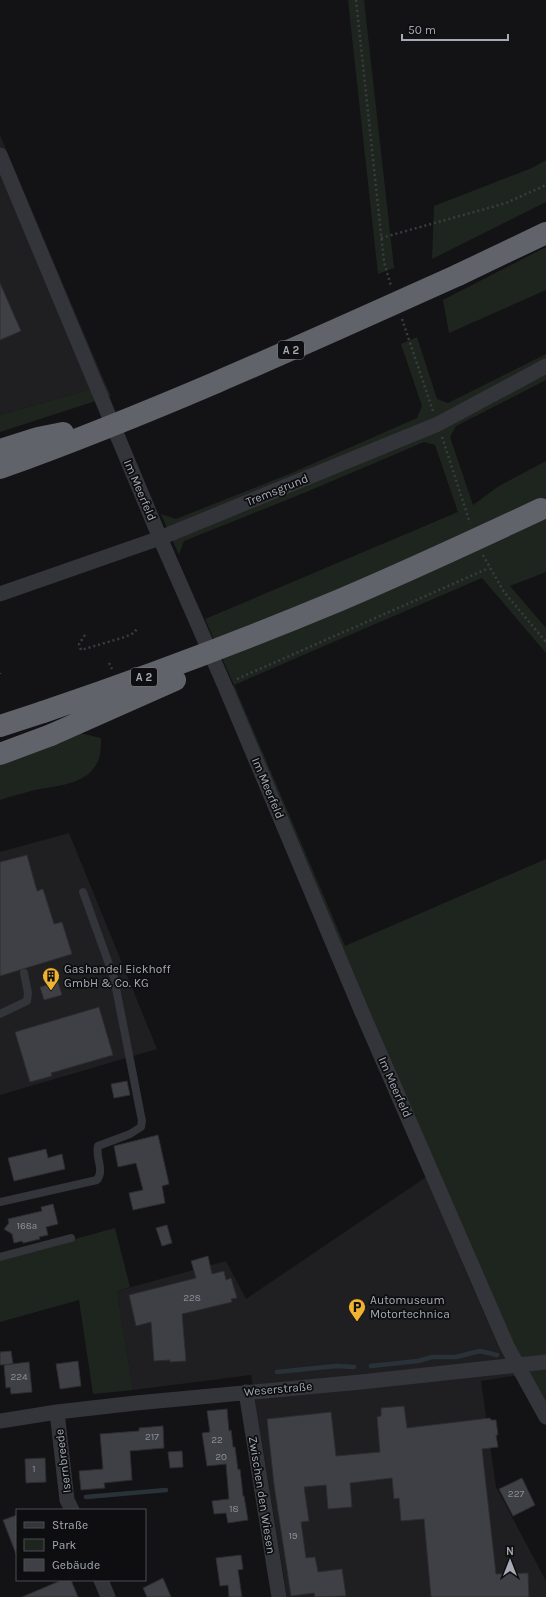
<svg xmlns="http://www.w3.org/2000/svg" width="546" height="1597" font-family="Karla,sans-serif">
<rect width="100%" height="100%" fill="#131315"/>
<path fill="#1f1f22" d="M0,135l106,250 -106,30z
M69,833l88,216 -157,46v-243z
M426,1177l71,167 17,32 -33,5 15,106 50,94v16h-259l-36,-222 -118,15 -16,-99 109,-30 20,38z"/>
<path fill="#1e251f" d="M348,0h16l30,268 -16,6z
M546,160v42l-114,57 2,-53 98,-38z
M546,247v43l-97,43 -6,-33z
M417,337l20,62 11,4 98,-49v26l-90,46 -6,11 23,68 26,-19 47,-25v111l-36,14 36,42v25l-64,-75 -248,107 111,261 201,-87v546l-15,-28 -17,-1 -17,-32 -278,-653 15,-6 -29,-66 253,-107 -23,-67 -11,-3 -120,51 -120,48 -5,14 -18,-41 15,5 118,-47 123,-54 5,-12 -21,-62z
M106,385l5,11 -111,36v-17z
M79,733l22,5c0,10 0,19 -5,27 -12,20 -41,21 -61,25 -11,3 -24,6 -35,10v-35z
M115,1228l15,59 -13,4 16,99 -40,4 -14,-94 -79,22v-62z"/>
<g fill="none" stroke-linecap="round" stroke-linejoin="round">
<path stroke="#2a3239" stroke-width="4.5" d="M371,1366l47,-5 14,-4h24l24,-6 17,4
M277,1372l59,-6 18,1
M86,1497l80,-7"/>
</g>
<path fill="#3f4045" stroke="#2d2d31" d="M0,283l21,48 -21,9z
M27,855l10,36 6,-2 11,35 8,-2 10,32 -72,22v-114z
M58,982l4,13 -18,5 -4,-13z
M99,1007l14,48 -62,18 1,3 -22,6 -15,-50z
M127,1081l3,14 -16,3 -3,-14z
M158,1135l11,49 -7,2 3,17 -32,7 -4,-17 14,-3 -7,-27 -18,4 -4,-21z
M46,1149l2,9 14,-4 3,15 -51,12 -6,-23z
M53,1204l5,20 -12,3 2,8 -9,2 1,2 -17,4 -1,-2 -8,2 -2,-9 -8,-5 5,-6 -1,-4 34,-8 -1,-4z
M167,1225l5,18 -10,3 -6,-18z
M208,1256l4,18 12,-3 2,9 5,-2 6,20 -6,1 1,3 -50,12 4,47 -16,1v-2l-16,1 -3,-39 -15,4 -7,-31 67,-17 -5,-17z
M11,1351l2,13 -13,1v-13z
M78,1361l3,25 -21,3 -4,-25z
M29,1362l3,30 -21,2 -1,-7 -4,1 -2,-23z
M404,1406l3,22 83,-10 1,2h5l2,15h-2l2,12 -16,2 14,125 32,-1 1,24h-98l-7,-78 -23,2 -2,-23 -5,1 -2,-21 -42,5 2,24 -24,2 -2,-24 -22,2 5,34 -8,1 5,36 9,-1 3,15 24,-3 4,27 -31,1 -1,-4 -23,3 -17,-111 -7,-66 64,-7 5,44 44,-4 -3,-35 4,-1v-8z
M227,1409l2,22 2,-1 2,17h2l3,23 2,-1 3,27h1l4,24 -20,3 -2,-10 -12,1 -2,-13 17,-2 -3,-35 -19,2 -5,-33 8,-1 -3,-21z
M163,1426l1,22 -34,3 2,29 -28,3 1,5 -24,2 -2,-19 24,-2 -3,-35 39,-3v-3z
M182,1451l1,16 -13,1 -2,-16z
M45,1458l1,24 -20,1 -1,-24z
M522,1478l13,27 -22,11 -14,-27z
M17,1515v38l-1,1 -13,-34z
M241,1555l2,14 -5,1 4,27h-13l-1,-12 -8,1 -4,-28z
M163,1578l8,19h-24l-4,-9z
M62,1580h9l7,17h-56z"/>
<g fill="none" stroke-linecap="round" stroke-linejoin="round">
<path stroke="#3a3c41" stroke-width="2.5" stroke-dasharray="2 3" stroke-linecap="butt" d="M356,0l28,262 7,24
M381,238l125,-35 40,-18
M402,319l31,92
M442,437l28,86
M483,555l21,37 42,50
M85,635l-6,9 2,6 44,-13 9,-4 4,-6
M109,663l3,6
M0,673v1
M237,679l252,-111"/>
<path stroke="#34353a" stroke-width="8" d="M0,1014l27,-13 1,-8 -4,-20
M0,1202l97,-22c8,-11 -2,-22 1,-34l32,-12 11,-7 1,-6 -28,-143 -31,-86
M0,1257l71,-19"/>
<path stroke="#34353a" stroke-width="15" d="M0,155l160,383 64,146 137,326 146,336 39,71
M0,594l160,-56 278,-114 108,-58
M246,1392l33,205
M57,1412l10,88 5,10
M0,1421l57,-9 79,-9 225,-21 185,-20
M101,1580l7,17"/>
<path stroke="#61636b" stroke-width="22" d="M458,275l88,-42
M0,726l43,-14
M0,754l51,-19"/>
<path stroke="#61636b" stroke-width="22" d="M0,450l38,-12 25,-5
M0,468c156,-56 307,-125 458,-193
M43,712c100,-34 199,-71 297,-112 68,-29 135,-60 201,-91
M51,735l124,-55"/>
</g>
<defs>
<g id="building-pin" transform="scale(0.9)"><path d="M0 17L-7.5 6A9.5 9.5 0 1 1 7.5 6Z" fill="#f0b231" stroke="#0e0e10"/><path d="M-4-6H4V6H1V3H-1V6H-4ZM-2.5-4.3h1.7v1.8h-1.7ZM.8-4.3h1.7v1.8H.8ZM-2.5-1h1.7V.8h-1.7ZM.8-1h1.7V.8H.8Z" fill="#111"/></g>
<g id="parking-pin" transform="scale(0.9)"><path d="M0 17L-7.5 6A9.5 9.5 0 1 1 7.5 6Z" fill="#f0b231" stroke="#0e0e10"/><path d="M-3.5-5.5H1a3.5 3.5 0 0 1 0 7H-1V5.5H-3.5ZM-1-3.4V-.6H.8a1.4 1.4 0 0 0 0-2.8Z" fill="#111"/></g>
</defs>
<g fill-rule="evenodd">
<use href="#building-pin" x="51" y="976"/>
<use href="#parking-pin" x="357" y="1307"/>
</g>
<g text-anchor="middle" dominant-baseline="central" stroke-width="3.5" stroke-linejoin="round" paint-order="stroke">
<g font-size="10" fill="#8c9099">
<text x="27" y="1226">168a</text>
<text x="192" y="1298">228</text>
<text x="19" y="1377">224</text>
<text x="152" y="1437">217</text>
<text x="217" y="1440">22</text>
<text x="221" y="1457">20</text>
<text x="34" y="1469">1</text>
<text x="516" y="1494">227</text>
<text x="234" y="1509">18</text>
<text x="293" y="1536">19</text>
</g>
<g fill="#0e0e10" stroke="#787b84" stroke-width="1">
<rect x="278" y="341" width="26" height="18" rx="3"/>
<rect x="131" y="668" width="26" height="18" rx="3"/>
</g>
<g font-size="11" font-weight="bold" fill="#a5aab5">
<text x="291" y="350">A 2</text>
<text x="144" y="677">A 2</text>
</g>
<g font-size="12" fill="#a5aab5" stroke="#0e0e10">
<text transform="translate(140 490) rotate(67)">Im Meerfeld</text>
<text transform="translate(277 490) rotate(-22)">Tremsgrund</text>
<text transform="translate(268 788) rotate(67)">Im Meerfeld</text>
<text transform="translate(395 1087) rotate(66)">Im Meerfeld</text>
<text transform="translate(278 1389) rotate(-5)">Weserstraße</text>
<text transform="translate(63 1461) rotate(-97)">Isernbreede</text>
<text transform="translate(262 1495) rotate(81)">Zwischen den Wiesen</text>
</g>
<g font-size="12" fill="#a5aab5" stroke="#0e0e10" text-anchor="start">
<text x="64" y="969">Gashandel Eickhoff<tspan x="64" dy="14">GmbH &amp; Co. KG</tspan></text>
<text x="370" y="1300">Automuseum<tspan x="370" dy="14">Motortechnica</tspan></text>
</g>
</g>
<rect x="16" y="1509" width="130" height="72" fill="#0e0e10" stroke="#4a4c52"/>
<rect x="24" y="1522" width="20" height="6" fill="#34353a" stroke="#4a4c52"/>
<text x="52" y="1529" font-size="12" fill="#a5aab5">Straße</text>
<rect x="24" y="1539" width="20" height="12" fill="#1e251f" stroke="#4a4c52"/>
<text x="52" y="1549" font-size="12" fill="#a5aab5">Park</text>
<rect x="24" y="1559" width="20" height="12" fill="#3f4045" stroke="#4a4c52"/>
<text x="52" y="1569" font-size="12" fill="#a5aab5">Gebäude</text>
<g transform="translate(510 1561)" stroke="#0e0e10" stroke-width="3" paint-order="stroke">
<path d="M0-3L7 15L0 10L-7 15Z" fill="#a5aab5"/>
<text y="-6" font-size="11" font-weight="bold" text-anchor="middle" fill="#a5aab5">N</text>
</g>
<path d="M402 34v6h106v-6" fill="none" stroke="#a5aab5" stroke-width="2"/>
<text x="408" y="34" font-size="12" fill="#a5aab5" stroke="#0e0e10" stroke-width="3" paint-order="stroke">50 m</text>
</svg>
